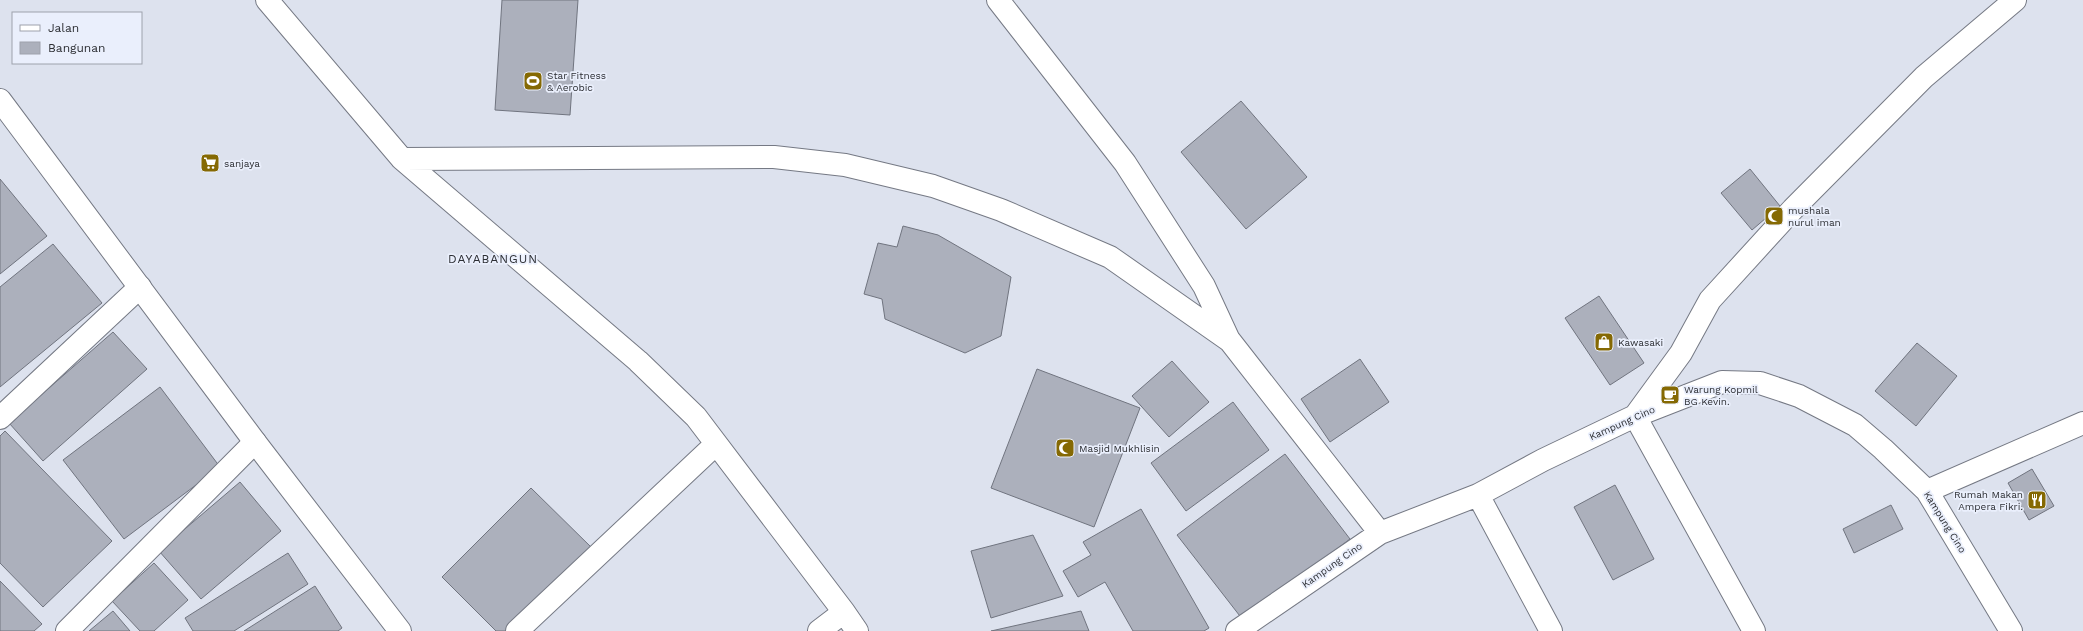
<svg xmlns="http://www.w3.org/2000/svg" width="2083" height="631" font-family="'Work Sans',sans-serif">
<rect width="100%" height="100%" fill="#dde2ee"/>
<path fill="#acb0bc" stroke="#70747f" d="M502,0h76l-8,115 -75,-5z
M1241,101l66,76 -61,52 -65,-77z
M1750,169l30,37 -28,24 -31,-37z
M0,179l47,57 -47,38z
M903,226l35,9 73,42 -10,59 -36,17 -80,-34 -3,-20 -18,-5 14,-51 19,4z
M53,244l49,59 -102,84v-100z
M1599,296l45,67 -34,22 -45,-67z
M113,332l34,37 -104,92 -34,-38z
M1917,343l40,33 -41,50 -41,-35z
M1360,359l29,43 -59,40 -29,-43z
M1172,361l37,41 -40,35 -37,-41z
M1037,369l103,39 -46,119 -103,-39z
M160,387l60,80 -96,72 -61,-79z
M1233,402l36,48 -83,61 -35,-48z
M5,431l107,110 -69,66 -43,-44v-127z
M1285,454l65,85 -107,81 -66,-85z
M2032,469l22,37 -25,14 -21,-37z
M240,482l41,49 -80,68 -42,-48z
M1615,485l39,74 -41,21 -39,-73z
M531,488l61,60 -83,83h-13l-54,-54z
M1891,505l12,24 -49,24 -11,-24z
M1141,509l68,119 -5,3h-71l-28,-49 -27,15 -15,-26 28,-16 -8,-13z
M1033,535l30,61 -72,22 -20,-67z
M288,553l20,31 -74,47h-41l-8,-13z
M154,563l34,37 -34,31h-14l-28,-30z
M0,581l42,43 -8,7h-34z
M315,586l27,42 -4,3h-94z
M113,611l17,20h-41z
M1081,611l8,20h-98z"/>
<g fill="none" stroke-linecap="round" stroke-linejoin="round">
<g stroke="#757984" stroke-width="24">
<path id="minor" d="M267,0l135,159 372,-2 71,8 88,21 68,24 109,47 120,84 150,192
M998,0l127,163 79,123 25,54
M402,159l236,202 58,56 148,195
M0,418l140,-131
M1927,491l156,-68
M1478,495l73,136
M67,631l188,-189
M517,631l199,-187
M819,631l25,-19 13,19
M1237,631l143,-98 98,-38 65,-35 92,-44 87,-34 38,1 39,13 56,29 28,24 44,42 84,140
M1754,631l-119,-215 46,-63 29,-53 83,-91 131,-132 91,-77"/>
</g>
<g stroke="#757984" stroke-width="24">
<path id="primary" d="M0,100l255,342 145,189"/>
</g>
<use href="#minor" stroke="#fff" stroke-width="22"/>
<use href="#primary" stroke="#fff" stroke-width="22"/>
</g>
<defs>
<g id="stadium-square" transform="scale(1)"><rect x="-9" y="-9" width="18" height="18" rx="4" fill="#856903" stroke="#eaeffc"/><path d="M0-5a6.5 5 0 1 0 0 10a6.5 5 0 1 0 0-10ZM-3.5-1.8h7v3.6h-7Z" fill="#fff"/></g>
<g id="supermarket-square" transform="scale(1)"><rect x="-9" y="-9" width="18" height="18" rx="4" fill="#856903" stroke="#eaeffc"/><path d="M-6-5.5h2.5l.6 2H6L4.5 2H-2.5L-4.4-4H-6ZM-1.5 3.2a1.3 1.3 0 1 0 .1 0ZM3 3.2a1.3 1.3 0 1 0 .1 0Z" fill="#fff"/></g>
<g id="mosque-square" transform="scale(1)"><rect x="-9" y="-9" width="18" height="18" rx="4" fill="#856903" stroke="#eaeffc"/><path d="M3.5-4.9A6 6 0 1 0 3.5 4.9A5 5 0 1 1 3.5-4.9Z" fill="#fff"/></g>
<g id="shop-square" transform="scale(1)"><rect x="-9" y="-9" width="18" height="18" rx="4" fill="#856903" stroke="#eaeffc"/><path d="M-5-2.5h2.3a2.7 3.5 0 0 1 5.4 0H5L5.5 6h-11ZM-1.5-2.5h3a1.5 2.3 0 0 0-3 0Z" fill="#fff"/></g>
<g id="cafe-square" transform="scale(1)"><rect x="-9" y="-9" width="18" height="18" rx="4" fill="#856903" stroke="#eaeffc"/><path d="M-5.5-4.5H6V0H3Q3 3.5 0 3.5H-2.5Q-5.5 3.5-5.5 0ZM3-3.2v2h1.7v-2ZM-6 4.5H4V6H-6Z" fill="#fff"/></g>
<g id="restaurant-square" transform="scale(1)"><rect x="-9" y="-9" width="18" height="18" rx="4" fill="#856903" stroke="#eaeffc"/><path d="M-5-6h1v4h1v-4h1v4h1v-4h1v5L-1.5 .5V6h-2V.5L-5-1ZM5-6V6H3V1.5H1.5Q1.5-4 5-6Z" fill="#fff"/></g>
</defs>
<g fill-rule="evenodd">
<use href="#stadium-square" x="533" y="81"/>
<use href="#supermarket-square" x="210" y="163"/>
<use href="#mosque-square" x="1774" y="216"/>
<use href="#shop-square" x="1604" y="342"/>
<use href="#cafe-square" x="1670" y="395"/>
<use href="#mosque-square" x="1065" y="448"/>
<use href="#restaurant-square" x="2037" y="500"/>
</g>
<g text-anchor="middle" dominant-baseline="central" stroke-width="3.5" stroke-linejoin="round" paint-order="stroke">
<g font-size="10" fill="#2d2f34" stroke="#eaeffc" text-anchor="start">
<text x="547" y="75">Star Fitness<tspan x="547" dy="12">&amp; Aerobic</tspan></text>
<text x="224" y="163">sanjaya</text>
<text x="1788" y="210">mushala<tspan x="1788" dy="12">nurul iman</tspan></text>
<text x="1618" y="342">Kawasaki</text>
<text x="1684" y="389">Warung Kopmil<tspan x="1684" dy="12">BG Kevin.</tspan></text>
<text x="1079" y="448">Masjid Mukhlisin</text>
<text x="2023" y="494" text-anchor="end">Rumah Makan<tspan x="2023" dy="12">Ampera Fikri.</tspan></text>
</g>
<g font-size="10" fill="#2d2f34" stroke="#eaeffc">
<text transform="translate(1622 423) rotate(-24)">Kampung Cino</text>
<text transform="translate(1945 522) rotate(58)">Kampung Cino</text>
<text transform="translate(1332 565) rotate(-35)">Kampung Cino</text>
</g>
<g font-size="12" letter-spacing="1" fill="#2d2f34" stroke="#eaeffc">
<text x="493" y="259">DAYABANGUN</text>
</g>
</g>
<rect x="12" y="12" width="130" height="52" fill="#eaeffc" stroke="#9ea2ac"/>
<rect x="20" y="25" width="20" height="6" fill="#ffffff" stroke="#9ea2ac"/>
<text x="48" y="32" font-size="12" fill="#2d2f34">Jalan</text>
<rect x="20" y="42" width="20" height="12" fill="#acb0bc" stroke="#9ea2ac"/>
<text x="48" y="52" font-size="12" fill="#2d2f34">Bangunan</text>
</svg>
